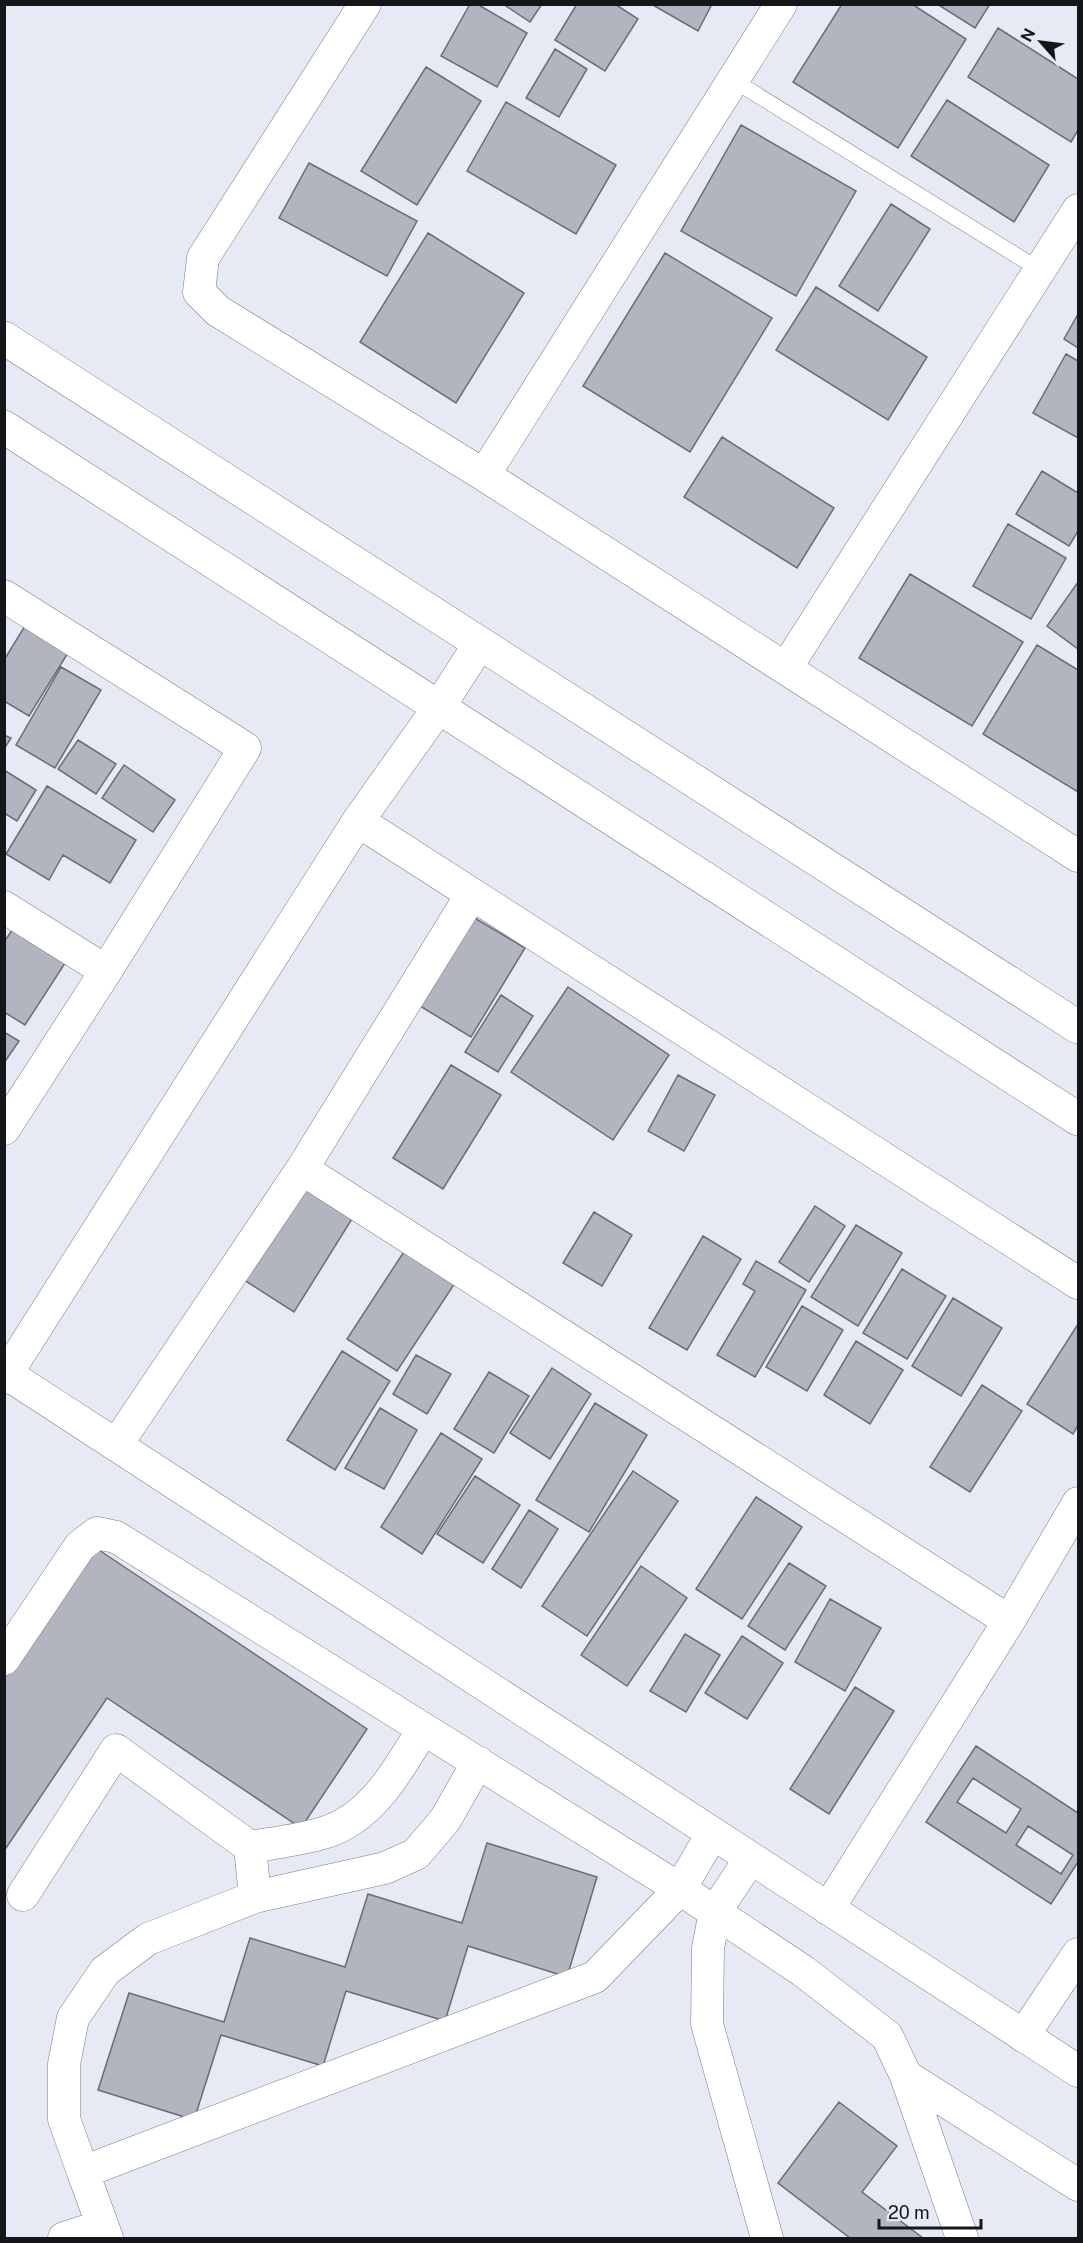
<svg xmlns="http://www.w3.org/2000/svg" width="1083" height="2243" font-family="'Public Sans',sans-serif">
<rect width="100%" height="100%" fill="#e5eaf5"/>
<path fill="#b0b5bf" stroke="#696d76" stroke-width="1.5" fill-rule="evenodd" d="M470,4h7l50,29 -30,54 -56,-31z
M503,4h39l-12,18z
M577,4h38l23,15 -33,52 -50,-31z
M651,4h61l-14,27z
M842,4h70l54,35 -68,109 -105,-66z
M937,4h53l-15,24z
M998,28l80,51v51l-7,12 -103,-65z
M555,49l32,20 -28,48 -33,-19z
M426,67l55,34 -64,104 -56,-34z
M947,100l102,65 -35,57 -103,-66z
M506,102l110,63 -40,69 -109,-63z
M741,125l115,66 -60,105 -115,-65z
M309,163l108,58 -30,55 -108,-58z
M891,204l39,25 -52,82 -39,-25z
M428,233l96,60 -68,110 -96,-61z
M665,253l107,65 -82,134 -107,-66z
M816,287l111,70 -39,63 -112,-70z
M1078,314v34l-14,-9z
M1066,354l12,7v77l-45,-25z
M722,437l112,71 -37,60 -113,-71z
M1042,471l36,22v38l-9,15 -53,-32z
M1008,524l58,34 -35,61 -58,-33z
M910,574l113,68 -51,84 -113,-68z
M1078,582v67l-31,-23z
M28,621l43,27 -42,68 -25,-15v-41z
M1037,645l41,25v122l-95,-58z
M61,667l40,23 -46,78 -39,-23z
M4,735l7,3 -7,11z
M78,740l38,24 -20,30 -38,-25z
M124,765l51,35 -22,32 -51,-34z
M4,770l32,20 -19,31 -13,-8z
M47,786l89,54 -26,43 -47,-28 -14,25 -43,-26z
M473,917l52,31 -54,89 -51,-31z
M17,923l52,34 -44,68 -21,-13v-70z
M568,987l101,68 -56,85 -102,-68z
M501,995l32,21 -35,56 -33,-20z
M4,1032l15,9 -15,22z
M451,1065l50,30 -58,94 -50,-31z
M678,1075l37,20 -31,56 -36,-20z
M302,1180l53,34 -61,98 -53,-34z
M815,1206l30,20 -36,56 -30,-20z
M594,1212l38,23 -30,51 -39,-23z
M856,1225l46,28 -44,73 -47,-29z
M703,1236l38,23 -54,91 -38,-22z
M405,1250l50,33 -58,88 -50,-32z
M756,1261l50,29 -51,87 -38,-22 38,-64 -12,-7z
M902,1269l44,27 -39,63 -44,-26z
M953,1298l49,30 -41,68 -49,-30z
M802,1306l41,24 -36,61 -41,-24z
M1078,1324v101l-5,9 -46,-30z
M856,1341l47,29 -33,54 -46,-29z
M342,1351l48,30 -55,89 -48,-30z
M416,1355l35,19 -24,40 -34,-20z
M552,1368l39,26 -41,65 -40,-26z
M489,1372l40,24 -35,57 -40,-24z
M982,1385l40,26 -52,81 -40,-25z
M595,1403l52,32 -58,97 -53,-32z
M380,1408l37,22 -33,59 -39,-21z
M441,1433l41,26 -60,95 -41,-27z
M633,1471l45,30 -91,135 -45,-30z
M475,1476l45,29 -37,58 -46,-29z
M756,1497l46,30 -60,92 -46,-30z
M529,1510l29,19 -37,59 -29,-19z
M87,1542l280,187 -66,99 -194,-130 -103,153v-184z
M789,1563l37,23 -41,64 -37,-24z
M641,1566l46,32 -60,88 -46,-31z
M830,1599l51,29 -36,63 -50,-29z
M685,1634l35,21 -34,57 -36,-21z
M742,1636l41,27 -36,56 -42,-26z
M855,1687l39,24 -65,103 -39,-25z
M976,1746l102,67v49l-27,42 -125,-82zM973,1778l48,31 -15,24 -49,-31zM1028,1826l45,29 -12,19 -45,-29z
M487,1843l110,34 -30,100 -99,-31 -23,75 -99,-30 -23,75 -102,-31 -27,85 -96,-30 31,-97 95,29 26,-84 95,29 23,-73 94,29z
M839,2102l58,44 -35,46 61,46h-73l-72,-55z"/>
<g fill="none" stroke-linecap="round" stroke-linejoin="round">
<g stroke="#7a7e88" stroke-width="16">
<path id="service" d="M733,80l307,190"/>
</g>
<g stroke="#7a7e88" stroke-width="33">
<path id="minor" d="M365,4l-162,254 -4,34 19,19 266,164 594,381
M484,475l297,-471
M4,596l241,152 -139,223 -102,158
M786,668l292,-458
M358,821l720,462
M4,907l102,64
M302,1169l707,452
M7,1374l1071,697
M4,1378l354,-557 81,-114 41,-64
M117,1444l185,-275 170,-275
M4,1659l76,-113 17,-13 19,4 564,352 123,82 84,65 19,40 56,162
M478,1762l-33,58 -29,34 -31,14 -130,29 -107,42 -43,32 -32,47 -9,46v55l19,53 512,-195 85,-88 32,-55
M750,1859l-35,53 -7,36 -1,76 60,214
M23,1895l93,-145 134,97
M255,1897l-5,-50c24,-4 50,-7 73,-14 49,-14 75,-63 100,-104
M828,1909l181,-288 69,-118
M1023,2036l55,-82
M906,2076l172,109
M83,2172l24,66
M64,2238l38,-12"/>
</g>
<g stroke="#7a7e88" stroke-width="34">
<path id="tertiary" d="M4,338l1074,689
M4,427l1074,692"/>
</g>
<use href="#service" stroke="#fff" stroke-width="15"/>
<use href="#minor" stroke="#fff" stroke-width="32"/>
<use href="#tertiary" stroke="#fff" stroke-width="33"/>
</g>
<rect width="1083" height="2243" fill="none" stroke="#15161a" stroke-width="12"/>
<g transform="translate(1041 42) rotate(298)" stroke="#e5eaf5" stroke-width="4.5" paint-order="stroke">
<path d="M0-4.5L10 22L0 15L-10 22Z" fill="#15161a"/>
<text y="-9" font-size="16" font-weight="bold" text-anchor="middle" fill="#15161a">N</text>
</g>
<path d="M879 2219v9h102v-9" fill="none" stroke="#15161a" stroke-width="3"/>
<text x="888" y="2219" font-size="18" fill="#15161a" stroke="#e5eaf5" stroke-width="4.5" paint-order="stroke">20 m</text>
</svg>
